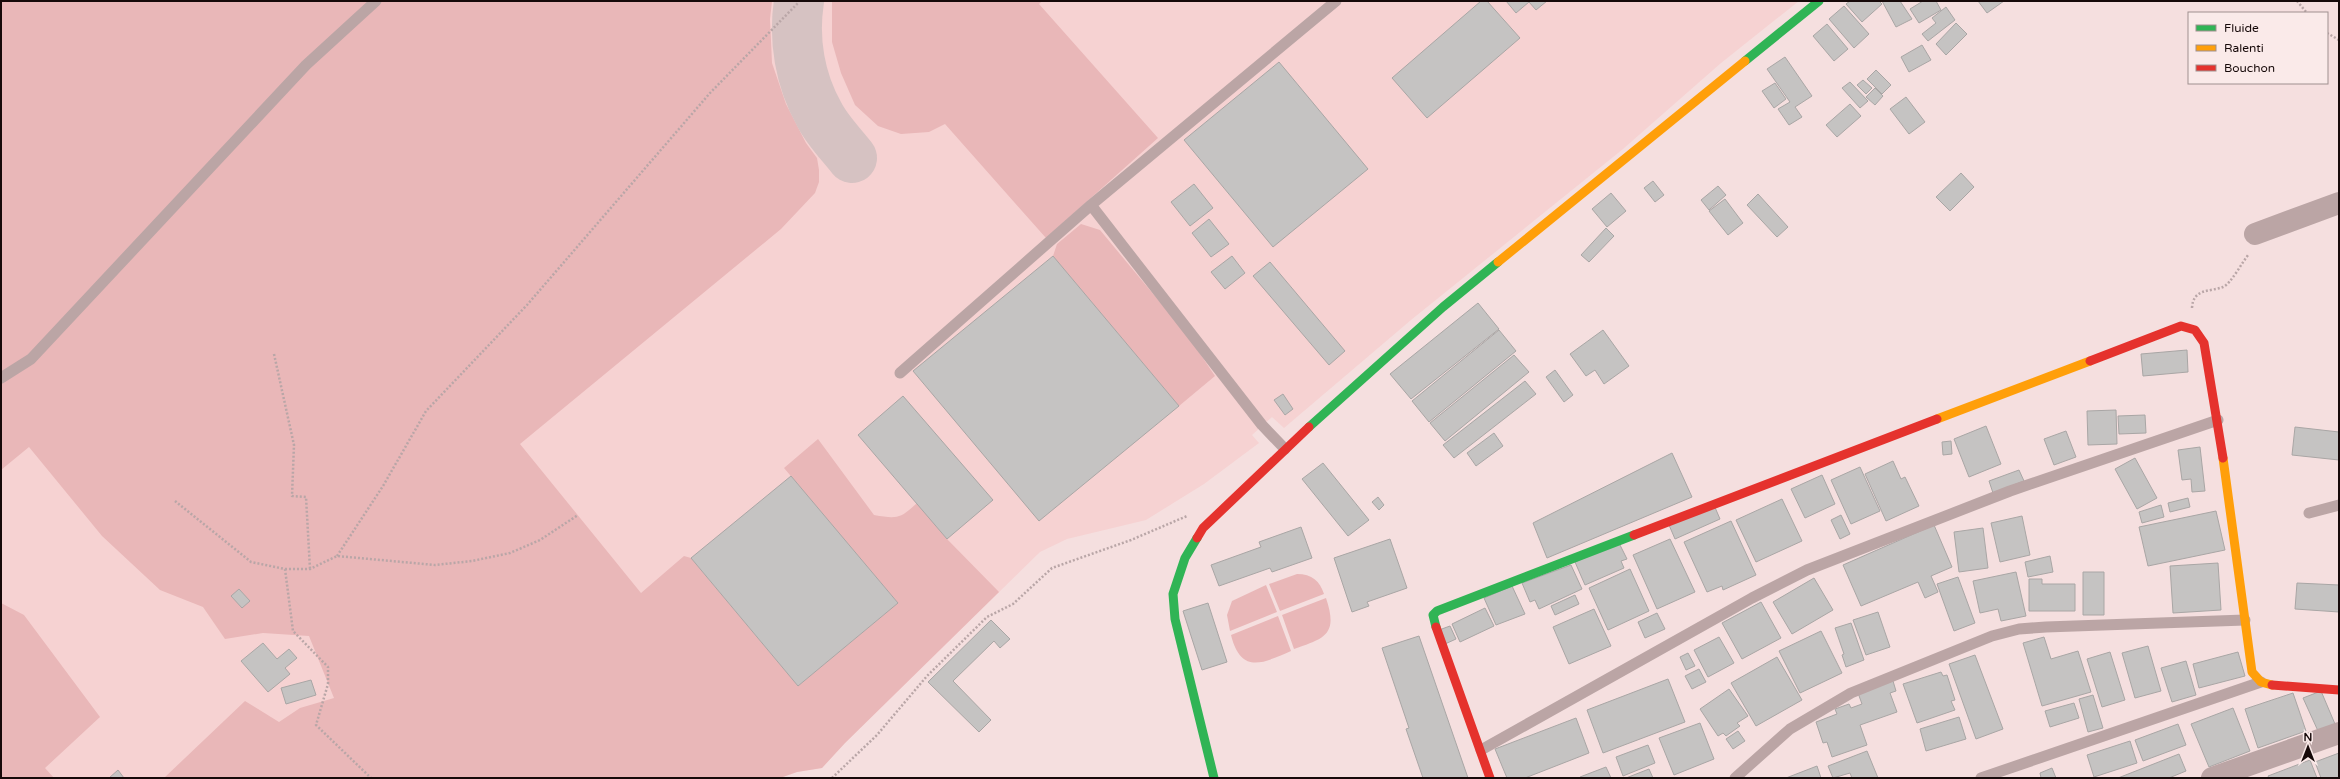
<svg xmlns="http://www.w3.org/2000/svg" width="2340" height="779" font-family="'Varela Round',sans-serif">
<rect width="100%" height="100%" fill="#f5dfdf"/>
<path fill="#f6d2d2" d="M1,1h1798l-78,62 -98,86 -212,171 -127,108 -12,-11 -20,18 7,8 -55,41 -58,36 -79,19 -27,13 -195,191 -23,25 -25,4 -17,6h-779z"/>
<path fill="#e9b7b8" d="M1,1h771l-2,18 2,44 14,41 20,39 11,15 2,12v12l-4,11 -34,36 -261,215 121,149 43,-37 7,2 107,128 100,-83 -114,-135 34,-29 56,76c23,4 26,4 43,-12l30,36 52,53 -154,151 -23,25 -25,4 -17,6h-616l81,-77 34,21 21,-14 34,-10 -25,-62 -46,-3 -38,6 -22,-32 -43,-17 -58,-54 -73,-89 -28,23z
M832,1h210l-3,3 119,134 -112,100 -101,-114 -16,8 -28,2 -23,-8 -23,-21 -14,-32 -9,-31z
M1081,224l19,6 88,106 27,40 -36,30 -126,-150 4,-12z
M1297,574c15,0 23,7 27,20l-44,17 -11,-27z
M1266,585l11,27 -47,19 -3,-16 5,-14z
M1326,598c12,36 0,40 -32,51l-12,-34z
M1,603l23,12 76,102 -55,51 9,10h-53z
M1278,616l13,35c-28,12 -50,24 -60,-16z"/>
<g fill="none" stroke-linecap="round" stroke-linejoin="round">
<path stroke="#d6c2c2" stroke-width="50" d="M799,1c-6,39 1,79 20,113 8,16 22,30 33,44"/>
</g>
<path fill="#c5c3c2" stroke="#a9a6a5" d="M1481,1h6l33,37 -93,80 -35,-40z
M1506,1h41l-11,9 -7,-8 -13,11z
M1850,1h29l3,3 -20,18 -16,-18z
M1882,1h18l12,18 -16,8z
M1923,1h13l5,9 -22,13 -9,-14z
M1978,1h26l-17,12z
M1844,6l25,28 -15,14 -25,-29z
M1946,7l9,13 -27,21 -6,-7 14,-11 -4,-5z
M1956,23l11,11 -21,21 -10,-11z
M1827,24l21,25 -14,12 -21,-25z
M1922,45l9,15 -22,12 -8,-15z
M1785,57l27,39 -17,11 7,10 -13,8 -11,-16 12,-7 -23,-33z
M1279,62l89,107 -95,78 -89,-107z
M1876,70l15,15 -9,9 -15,-15z
M1863,80l9,8 -6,6 -9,-9z
M1850,82l18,19 -8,7 -18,-20z
M1775,83l11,16 -12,9 -12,-17z
M1875,88l8,8 -8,9 -9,-8z
M1906,97l19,25 -16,12 -19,-25z
M1850,104l11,12 -24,21 -11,-12z
M1961,173l13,14 -24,24 -14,-14z
M1653,181l11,14 -9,7 -11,-14z
M1194,184l19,24 -23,18 -19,-24z
M1718,186l8,9 -17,15 -8,-10z
M1611,193l15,18 -19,16 -15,-18z
M1758,194l30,33 -11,10 -30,-32z
M1725,199l18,24 -15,12 -19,-24z
M1209,219l20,25 -18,13 -19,-24z
M1606,228l8,8 -25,26 -8,-7z
M1053,256l126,150 -140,115 -126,-150z
M1232,256l13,17 -20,16 -14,-17z
M1270,262l75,89 -16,14 -76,-89z
M1478,303l21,26 -88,70 -21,-25z
M1499,330l17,21 -87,71 -17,-21z
M1603,330l26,36 -25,18 -9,-14 -9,6 -16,-22z
M2187,350l1,22 -45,4 -2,-22z
M1514,355l15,17 -84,69 -15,-18z
M1555,370l18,25 -9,7 -18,-25z
M1525,381l11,13 -82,64 -11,-13z
M1283,394l10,15 -8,6 -11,-15z
M903,396l90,104 -46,39 -89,-104z
M2116,410l1,34 -29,1 -1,-34z
M2145,415l1,18 -27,1 -1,-18z
M1986,426l15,38 -32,13 -15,-38z
M2295,427l44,5v28l-47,-5z
M2066,431l10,26 -22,8 -10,-26z
M1494,433l9,13 -27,20 -9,-13z
M1951,441l1,13 -9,1 -1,-13z
M2200,447l5,44 -13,1 -1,-13 -9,1 -4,-30z
M1672,453l20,44 -145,61 -14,-35z
M2135,458l22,40 -20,11 -22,-40z
M1893,461l8,18 4,-2 14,29 -33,15 -21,-47z
M1323,463l46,57 -21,16 -46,-57z
M1860,467l20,44 -29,13 -20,-44z
M2019,470l5,11 -31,12 -4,-12z
M1822,475l13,29 -30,14 -14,-29z
M791,476l107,127 -100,83 -107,-128z
M1378,497l6,8 -5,5 -7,-8z
M2188,498l2,9 -20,5 -2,-9z
M1782,499l20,42 -46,21 -20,-42z
M1714,505l6,14 -45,20 -6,-14z
M2161,505l3,12 -22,6 -3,-11z
M2216,511l9,39 -77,16 -9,-39z
M1841,515l9,19 -10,5 -9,-19z
M2022,516l8,39 -30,7 -9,-39z
M1731,521l25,54 -33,15 -1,-4 -15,6 -23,-50z
M1934,525l18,42 -21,9 7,16 -13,6 -7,-16 -57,24 -18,-41z
M1301,527l11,31 -40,14 -2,-4 -51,18 -8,-21 50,-18 -2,-5z
M1983,528l5,40 -29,4 -5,-40z
M1390,539l17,49 -40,14 2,4 -17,6 -18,-54z
M1670,539l25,53 -38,17 -24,-54z
M1619,543l8,16 -6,2 3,7 -39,17 -10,-23z
M2050,556l3,16 -25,5 -3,-15z
M2218,563l3,47 -48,3 -3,-47z
M1571,565l11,24 -43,20 -4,-9 -5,2 -8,-19z
M1630,569l19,42 -41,19 -19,-42z
M2016,572l10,44 -25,5 -3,-12 -18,4 -7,-32z
M2083,572h21v43h-21z
M1958,577l17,46 -21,8 -17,-47z
M1814,578l19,32 -41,24 -19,-32z
M2029,579h13v5h33v27h-46z
M2297,583l42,2v27l-44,-3z
M1512,586l13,28 -29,11 -12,-27z
M239,589l11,12 -8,7 -11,-12z
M1575,595l4,9 -24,11 -4,-9z
M1761,602l20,36 -39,21 -20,-36z
M1208,603l19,59 -25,8 -19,-59z
M1485,608l9,18 -34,16 -8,-18z
M1594,609l17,37 -42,18 -16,-37z
M1878,612l12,35 -24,8 -13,-35z
M1657,613l8,16 -20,9 -7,-16z
M991,620l19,19 -10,9 -6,-7 -41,40 38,39 -12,12 -51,-50z
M1851,623l13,37 -18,7 -4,-12 2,-1 -9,-26z
M1450,626l6,13 -11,5 -6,-14z
M1821,631l21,42 -42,20 -21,-42z
M1419,636l49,142h-45l-17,-49 3,-1 -27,-80z
M1719,637l15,26 -26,14 -14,-27z
M2044,637l7,22 27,-8 13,41 -49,14 -19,-63z
M263,643l14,16 12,-10 8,9 -12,10 5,6 -22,18 -27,-31z
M2148,646l13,45 -26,7 -13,-45z
M2110,652l15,48 -23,7 -15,-48z
M2238,652l7,24 -46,12 -6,-24z
M1688,653l7,13 -9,4 -6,-13z
M1975,655l28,74 -27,10 -27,-75z
M1777,657l25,43 -46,26 -25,-43z
M2186,661l10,34 -24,7 -11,-34z
M1699,669l7,13 -14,7 -7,-13z
M1941,672l2,4 4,-1 8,25 -4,1 4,9 -38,13 -14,-39z
M1668,679l17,43 -82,31 -16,-43z
M311,680l5,15 -30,9 -5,-16z
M1893,681l3,10 -6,2 7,19 -37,13 7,20 -35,12 -5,-15 -4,1 -7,-21 21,-8 -2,-5 14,-5 2,4 11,-4 -4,-11z
M1729,689l19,27 -11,7 3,3 -14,10 -3,-3 -5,3 -18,-27z
M2321,691l14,33 -17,7 -15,-33z
M2293,693l13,38 -48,17 -13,-39z
M2093,695l10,33 -15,4 -9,-33z
M2074,703l5,15 -29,9 -5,-16z
M2233,708l17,43 -41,16 -18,-43z
M1959,717l7,22 -40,12 -6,-22z
M1576,718l13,35 -64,25h-18l-12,-29z
M1700,723l14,36 -40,16 -15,-37z
M2178,724l8,21 -43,16 -8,-21z
M1738,731l7,10 -12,8 -7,-10z
M2130,741l7,22 -43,14 -7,-22z
M1648,745l7,18 -32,13 -7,-19z
M1867,751l11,27h-26l-2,-5 -17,5 -5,-12z
M2339,753v25h-18l-6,-16z
M2179,754l7,17 -17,7h-51z
M2310,760l7,18h-48l-1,-2z
M1817,766l4,12h-35z
M1606,767l5,11h-30l-1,-1z
M2052,768l4,10h-15l-1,-5z
M1649,769l4,9h-27z
M118,770l6,8h-15z"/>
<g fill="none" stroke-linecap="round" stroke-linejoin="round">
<path stroke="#b9a6a7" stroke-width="2.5" stroke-dasharray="2 2" stroke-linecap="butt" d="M2297,1l10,12
M2327,33l12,7
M2192,308c1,-20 18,-16 31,-21 8,-3 19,-25 26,-33
M274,354l20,91 -2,51 14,1 4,72
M175,501l76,61 34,7 8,62 35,36v17l-12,41 55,53
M337,556l46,-70 43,-75 101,-106 183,-212 88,-90
M285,569h25l27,-13 98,9 37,-4 38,-8 30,-13 38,-25
M832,778l45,-43 50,-59 60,-59 26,-13 39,-36 79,-28 56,-24"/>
<path stroke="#bba5a5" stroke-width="11" d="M1091,205l171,220 23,24
M900,373l191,-168 245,-204
M1,378l30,-19 275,-294 70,-64
M2309,513l30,-8
M1481,750l271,-152 55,-28 203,-79 208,-71
M1735,778l55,-49 61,-36 141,-57 27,-7 27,-2 199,-7
M1981,778l280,-96"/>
<path stroke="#bba5a5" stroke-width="22" d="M2255,234l84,-31
M2212,778l127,-45"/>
<path stroke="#30b455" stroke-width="9" d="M1745,61l74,-60
M1309,427l134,-120 55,-45
M1197,538l-12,20 -12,36 2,25 39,159
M1436,627l-3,-12 4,-4 197,-76"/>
<path stroke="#ff9f0a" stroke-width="9" d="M1498,262l247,-201
M1937,419l153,-58
M2223,458l29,214 9,10 11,3"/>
<path stroke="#e5322d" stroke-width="9" d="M2090,361l91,-35 14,4 9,13 19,115
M1634,535l303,-116
M1197,538l6,-10 106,-101
M1436,627l54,151
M2272,685l67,5"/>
</g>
<rect width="2340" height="779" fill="none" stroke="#160909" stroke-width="4"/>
<rect x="2188" y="12" width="140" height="72" fill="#faeae9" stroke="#9f908f"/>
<rect x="2196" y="25" width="20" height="6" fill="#30b455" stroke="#9f908f"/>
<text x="2224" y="32" font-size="12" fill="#160909">Fluide</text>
<rect x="2196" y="45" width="20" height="6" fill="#ff9f0a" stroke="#9f908f"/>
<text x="2224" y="52" font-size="12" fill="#160909">Ralenti</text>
<rect x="2196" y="65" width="20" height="6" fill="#e5322d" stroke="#9f908f"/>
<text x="2224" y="72" font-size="12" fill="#160909">Bouchon</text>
<g transform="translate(2308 747)" stroke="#faeae9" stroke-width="3" paint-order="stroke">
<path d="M0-3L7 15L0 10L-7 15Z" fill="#160909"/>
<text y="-6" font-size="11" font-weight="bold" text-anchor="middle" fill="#160909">N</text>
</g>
</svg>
